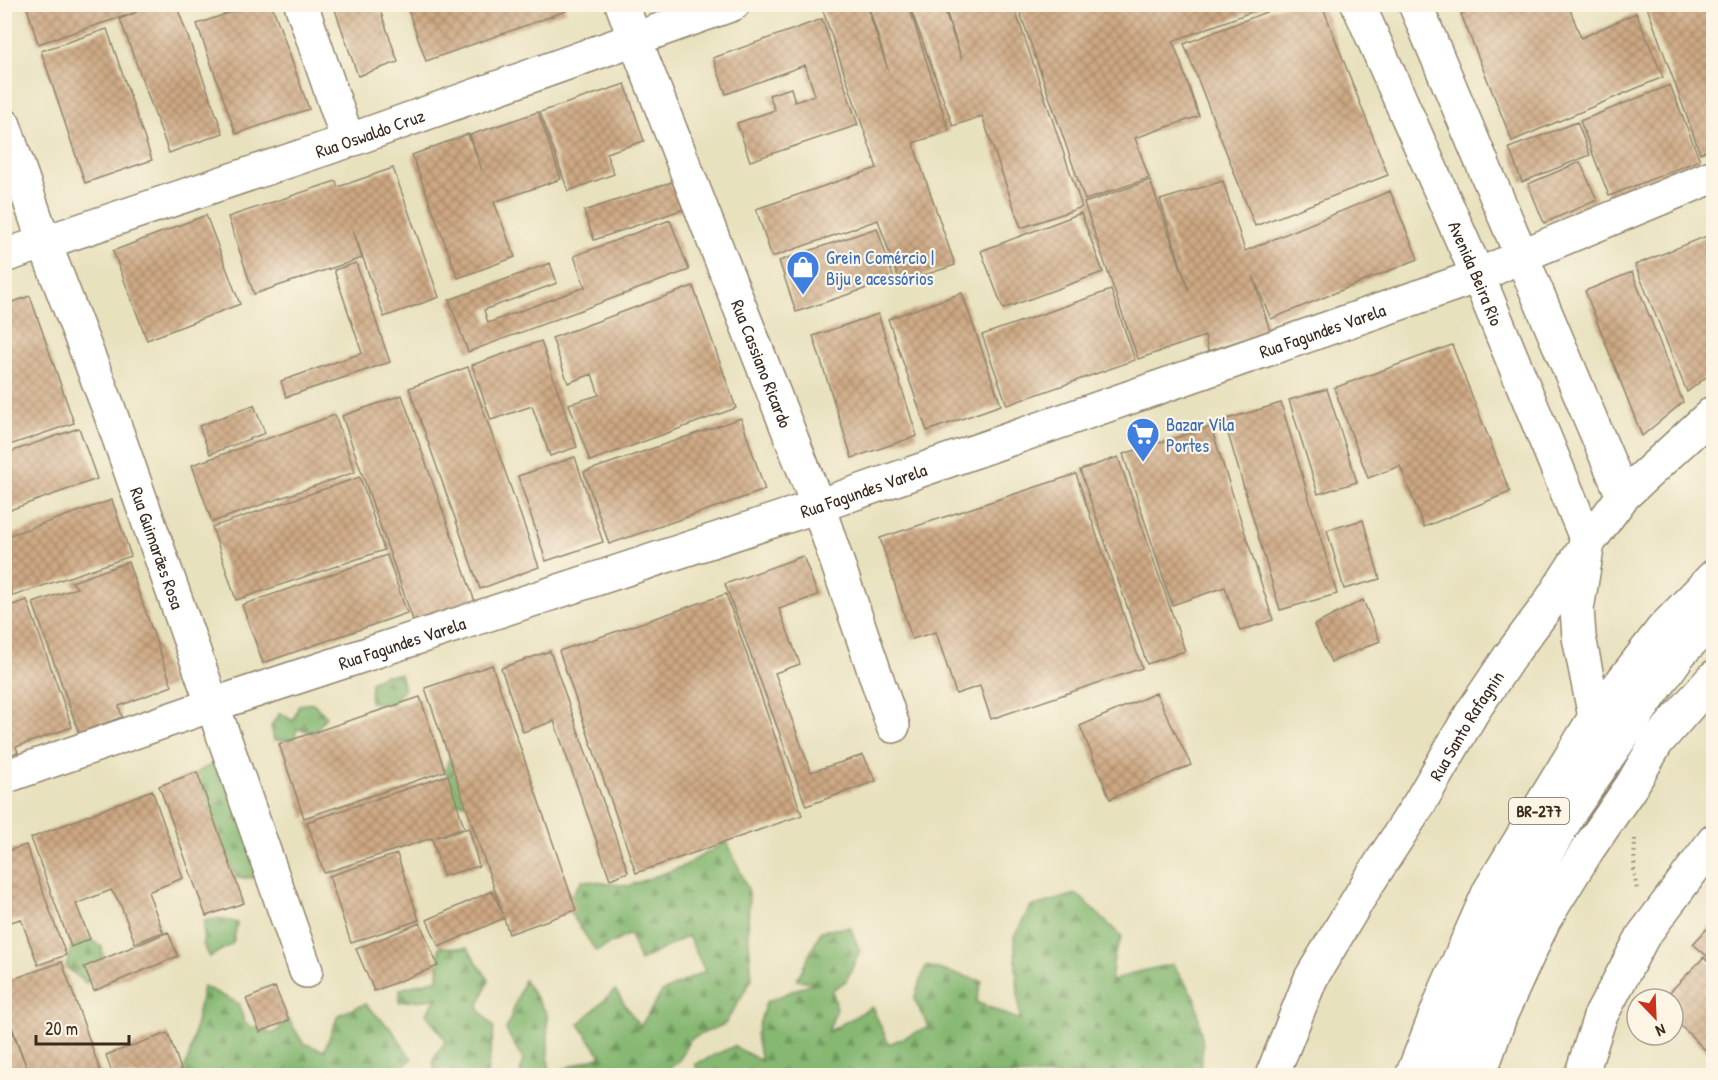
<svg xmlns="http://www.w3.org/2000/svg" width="1718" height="1080" font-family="'Patrick Hand',sans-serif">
<defs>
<pattern id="forest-firs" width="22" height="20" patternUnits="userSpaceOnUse" patternTransform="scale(1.5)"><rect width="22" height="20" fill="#86b872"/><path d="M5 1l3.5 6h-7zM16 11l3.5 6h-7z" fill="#6f965d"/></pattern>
<pattern id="building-cross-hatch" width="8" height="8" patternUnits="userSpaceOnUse" patternTransform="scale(1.5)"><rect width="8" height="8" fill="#cda883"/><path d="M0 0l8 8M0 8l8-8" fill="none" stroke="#a8896b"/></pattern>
</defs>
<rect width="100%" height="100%" fill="#fcf5e5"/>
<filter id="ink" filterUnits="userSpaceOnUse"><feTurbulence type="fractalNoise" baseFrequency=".0167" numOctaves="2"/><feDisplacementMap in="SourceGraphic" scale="12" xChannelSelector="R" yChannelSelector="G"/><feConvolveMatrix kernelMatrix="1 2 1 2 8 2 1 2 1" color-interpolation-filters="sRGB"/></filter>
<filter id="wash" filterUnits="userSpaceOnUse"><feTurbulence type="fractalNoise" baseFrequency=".008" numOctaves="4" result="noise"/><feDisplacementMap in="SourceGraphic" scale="24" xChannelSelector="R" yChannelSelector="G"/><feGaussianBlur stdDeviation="1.35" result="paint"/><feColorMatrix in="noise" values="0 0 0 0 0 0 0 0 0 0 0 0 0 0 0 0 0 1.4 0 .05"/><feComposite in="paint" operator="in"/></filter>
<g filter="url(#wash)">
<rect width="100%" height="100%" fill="#e8e1be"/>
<path fill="url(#forest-firs)" stroke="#607148" stroke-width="1.5" d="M400,674l4,16 -13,14 -21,-2 1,-20 13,-7z
M313,703l13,13 -11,17 -18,-4 -3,11h-20l-3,-14 9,-13 13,8 6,-16z
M449,758l14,2 13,45 -27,-3v-22l-4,-9z
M217,762l50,115 -30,1 -34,-74 -6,-32z
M727,841l22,51 -1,37 4,50 -27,45 -35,15 -11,22 -20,15 -139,-1 3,-15 -17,-30 18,-50 23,34 2,60 52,-18 -22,-32 36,-34 25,37 22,-35 43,-21 -17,-35 -48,25 -10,-27 -34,17 -31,-46 17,-25 46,6 56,-20z
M1077,894l45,43 -8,19 -3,26 22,-9 40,-9 23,36 7,46 -3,23 1,6 -500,1 -6,-12 39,-18 27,15 -5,-26 10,-33 48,-20 -17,-2 24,-49 29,-4 10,24 -14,30 -14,9 5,18 -9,24 44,-25 17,37 40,-17 -15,-28 12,-33 56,15 -6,21 44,18 -6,-83 16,-30z
M219,918l18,5 -4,20 -23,14 -7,-13 1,-23z
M90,939l12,8 2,23 -18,13 -20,-16 5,-20z
M439,947l28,1 22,32 -11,28 16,20 -7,47h-52l-2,-16 13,-18 -20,-27 10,-15 -37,3 1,-13 38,-10z
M203,986l35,17 7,21 28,10 16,-14 14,23 21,8 14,-36 27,-11 27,26 20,29 -20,16 -137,1 -4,-2v2h-70l9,-22z"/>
<g id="blocks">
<path fill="url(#building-cross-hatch)" d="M26,4h128l1,3 6,-3h15l47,129 -54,20 -49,-134 17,-7 -99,32z
M333,4h45l20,58 -40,14z
M406,4h40l3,10 27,-10h88l2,7 -140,50z
M833,4h33l22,66 -20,-66h40l41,127 -36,12 42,122 -55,18 -22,-63 -106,37 -16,-48 121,-41 -55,-160z
M909,4h33l20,56 -18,-56h69l69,203 -61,21 -39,-112 -29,10z
M1017,4h253v1l-97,36 26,75 -64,22 14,40 -64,22z
M1467,4h101l13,34 55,-25 27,64 -151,64 -51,-127 8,-3z
M1646,4h66l2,5v139l-14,5z
M252,5h20l37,104 -73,25 -39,-110z
M1284,5h38l66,170 -133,51 -71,-182z
M822,19l36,106 -108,36 -13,-38 38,-13 -6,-15 22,-7 4,14 20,-7 -10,-30 -79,29 -13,-36z
M107,29l45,131 -67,23 -44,-132z
M625,84l19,57 -38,12 8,21 -46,17 -28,-79z
M1670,85l30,75 -91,36 -29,-75z
M538,112l23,67 -67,23 21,55 -57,21 -46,-123 56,-21 14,36 -12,-35z
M1577,122l13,33 -68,27 -13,-34z
M1580,162l17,38 -53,23 -16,-39z
M393,168l46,129 -55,20 -31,-87 9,28 -108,36 -26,-77 108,-36 2,6z
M678,180l9,28 -93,32 -10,-29z
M1150,180l39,111 -29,-91 63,-19 22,70 145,-60 28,68 -147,60 -18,-43 17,55 -62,20 -3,-15 -67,23 -54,-156z
M4,203l5,12 -5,2z
M1081,213l22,59 -100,37 -22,-58z
M206,215l34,89 -93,36 -34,-89z
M670,220l19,50 -221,82 -19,-52 101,-37 7,20 -73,27 4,13 97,-36 -11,-31z
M877,228l17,51 -98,33 -17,-51z
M1714,233v138l-27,21 -52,-127z
M356,263l34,99 -104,35 -5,-16 81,-28 -28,-83z
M1632,272l51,130 -41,34 -57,-145z
M693,286l43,122 -146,53 -21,-57 30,-9 -7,-21 -24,9 -16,-45z
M1111,290l24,70 -128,45 -25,-70z
M962,293l39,112 -74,26 -39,-112z
M30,296l44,127 -70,24v-142z
M878,314l39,122 -65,22 -39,-122z
M541,341l36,106 -27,9 -18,-50 -41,14 -19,-55z
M1452,345l58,147 -86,35 -24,-61 -32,12 -34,-90z
M468,367l71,200 -59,22 -71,-201z
M1327,389l30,93 -39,12 -29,-94z
M402,395l73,207 -61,21 -72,-207z
M1281,403l56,191 -57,16 -56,-190z
M254,405l11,28 -55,21 -11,-28z
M335,415l20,57 -143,50 -20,-57z
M741,418l24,72 -156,54 -25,-72z
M1211,427l62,193 -33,11 -15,-44 -53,18 -49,-151z
M79,428l18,51 -93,33v-58z
M575,457l28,85 -57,19 -28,-85z
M1118,457l67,194 -38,13 -67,-194z
M1076,474l66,194 -151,51 -11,-33 -24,8 -20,-62 -24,7 -32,-101z
M360,477l24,73 -148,50 -24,-73z
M112,500l19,56 -118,40 -9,-26v-33z
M1363,520l17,59 -36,10 -17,-59z
M387,555l20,58 -144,50 -21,-58z
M803,556l15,39 -39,14 21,55 -25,9 36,99 52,-17 13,26 -70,25 -81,-222z
M128,562l44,124 -53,20 3,11 -43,16 -46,-130 44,-15 -5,-6z
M726,594l76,221 -166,58 -77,-222z
M27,600l45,127 -56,20 2,5 -14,4v-148z
M1363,600l17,41 -49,21 -17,-37z
M550,651l78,221 -18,7 -56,-158 -31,11 -22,-64z
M492,665l84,245 -67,24 -5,-16 -65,29 -12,-27 65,-29 11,23 -78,-226z
M1156,693l35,72 -81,34 -30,-73z
M420,697l25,74 -141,47 -25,-74z
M197,772l47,131 -38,13 -47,-130z
M448,775l16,52 -27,10 32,-9 10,38 -36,10 -11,-38 -108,35 -17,-51z
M152,790l31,88 -35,14 15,40 -28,11 -15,-40 -9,-13 -35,14 14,35 -19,8 -40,-109z
M26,845l40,110 -28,10 -17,-46 -17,5v-72z
M397,854l22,66 -68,23 -22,-67z
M1714,921v41l-21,-18z
M420,923l18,43 -64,25 -18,-42z
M168,932l10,24 -84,35 -10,-24z
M1704,957l10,10v92l-41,-41v-19h-10z
M62,962l40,114h-98v-65l24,60 -24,-66v-23z
M275,987l14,33 -29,12 -14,-33z
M168,1033l14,39 -10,4h-59l-7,-21z"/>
</g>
</g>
<g filter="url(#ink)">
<use href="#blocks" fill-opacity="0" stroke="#92866e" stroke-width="1.5"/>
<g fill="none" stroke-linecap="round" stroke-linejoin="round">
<g stroke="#92866e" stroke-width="36">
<g id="minor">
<path d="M301,4l47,137"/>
<path id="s1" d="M622,4l13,36 183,466 75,220"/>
<path id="s2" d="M4,125l40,117 63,162 199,567"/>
<path id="s3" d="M4,256l344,-115 385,-137"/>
<path id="s4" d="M4,777l208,-72 606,-199 660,-230 43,-20 193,-80"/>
<path d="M1581,1076l19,-59 43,-81 71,-95"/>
</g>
</g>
<g stroke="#92866e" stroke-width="36">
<g id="major">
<path id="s5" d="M1358,4l120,272 110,267"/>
<path d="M1415,4l208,492"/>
<path id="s6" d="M1272,1076l39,-98 57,-95 51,-79 54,-93 37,-55 38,-51 40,-62 35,-47 91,-84"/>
</g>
</g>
<g stroke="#92866e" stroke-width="36">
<path id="highway" d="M1588,543l-11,66 2,28 16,80
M1412,1076l33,-84 45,-102 105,-173 67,-87 52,-54
M1445,1076l27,-76 42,-91 58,-100 47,-69 62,-88 33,-34
M1479,1076l22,-62 43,-94 42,-68 46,-67 25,-43 57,-65"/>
</g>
<path stroke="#92866e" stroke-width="4" stroke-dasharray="1.5 4.5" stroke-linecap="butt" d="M1635,839l-1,30 3,22"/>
<use href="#minor" stroke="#fff" stroke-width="33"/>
<use href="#major" stroke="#fff" stroke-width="33"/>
<use href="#highway" stroke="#fff" stroke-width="33"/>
</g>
</g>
<defs>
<g id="shop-pin" transform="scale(1.725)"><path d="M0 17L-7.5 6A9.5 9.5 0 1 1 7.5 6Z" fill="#3f7fe0" stroke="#fcf5e5"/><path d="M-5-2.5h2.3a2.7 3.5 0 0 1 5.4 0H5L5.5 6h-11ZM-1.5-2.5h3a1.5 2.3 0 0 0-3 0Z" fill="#fff"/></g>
<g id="supermarket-pin" transform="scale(1.725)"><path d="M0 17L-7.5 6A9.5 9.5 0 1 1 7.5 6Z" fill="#3f7fe0" stroke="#fcf5e5"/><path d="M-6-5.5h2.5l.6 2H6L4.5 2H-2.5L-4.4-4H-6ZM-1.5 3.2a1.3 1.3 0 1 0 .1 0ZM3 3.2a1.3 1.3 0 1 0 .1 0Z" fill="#fff"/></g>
</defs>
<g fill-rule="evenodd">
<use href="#shop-pin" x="803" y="267"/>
<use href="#supermarket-pin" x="1143" y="434"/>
</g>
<g text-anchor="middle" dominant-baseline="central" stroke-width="4.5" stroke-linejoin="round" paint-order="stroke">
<rect fill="#fcf5e5" stroke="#75675a" stroke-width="1.5" x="1509" y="798" width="60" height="26" rx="4.5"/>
<g font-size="16" font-weight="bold" fill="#3b2a1e">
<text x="1539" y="811">BR-277</text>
</g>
<g font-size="18" fill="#3b2a1e" stroke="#fcf5e5">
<text stroke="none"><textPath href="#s3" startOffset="386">Rua Oswaldo Cruz</textPath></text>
<text stroke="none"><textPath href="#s5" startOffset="294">Avenida Beira Rio</textPath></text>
<text stroke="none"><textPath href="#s4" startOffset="1392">Rua Fagundes Varela</textPath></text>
<text stroke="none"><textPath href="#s1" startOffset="386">Rua Cassiano Ricardo</textPath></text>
<text stroke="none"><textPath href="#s4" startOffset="906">Rua Fagundes Varela</textPath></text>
<text stroke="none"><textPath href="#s2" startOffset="450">Rua Guimarães Rosa</textPath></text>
<text stroke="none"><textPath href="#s4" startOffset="420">Rua Fagundes Varela</textPath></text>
<text stroke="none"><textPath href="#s6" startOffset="402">Rua Santo Rafagnin</textPath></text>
</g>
<g font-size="18" fill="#366cbe" stroke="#fcf5e5" text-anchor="start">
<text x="826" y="257">Grein Comércio |<tspan x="826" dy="21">Biju e acessórios</tspan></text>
<text x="1166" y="424">Bazar Vila<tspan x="1166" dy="21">Portes</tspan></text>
</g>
</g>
<rect width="1718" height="1080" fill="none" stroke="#fcf5e5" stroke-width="24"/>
<g transform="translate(1655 1017) rotate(157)"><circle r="28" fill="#fcf5e5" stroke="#afa495" stroke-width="1.5"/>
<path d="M0-4.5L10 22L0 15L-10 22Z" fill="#c8321e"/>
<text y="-9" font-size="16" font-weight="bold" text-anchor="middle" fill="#3b2a1e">N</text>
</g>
<path d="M36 1035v9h93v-9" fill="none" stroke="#3b2a1e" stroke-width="3"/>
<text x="45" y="1035" font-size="18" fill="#3b2a1e" stroke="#fcf5e5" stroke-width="4.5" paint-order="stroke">20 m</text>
</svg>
